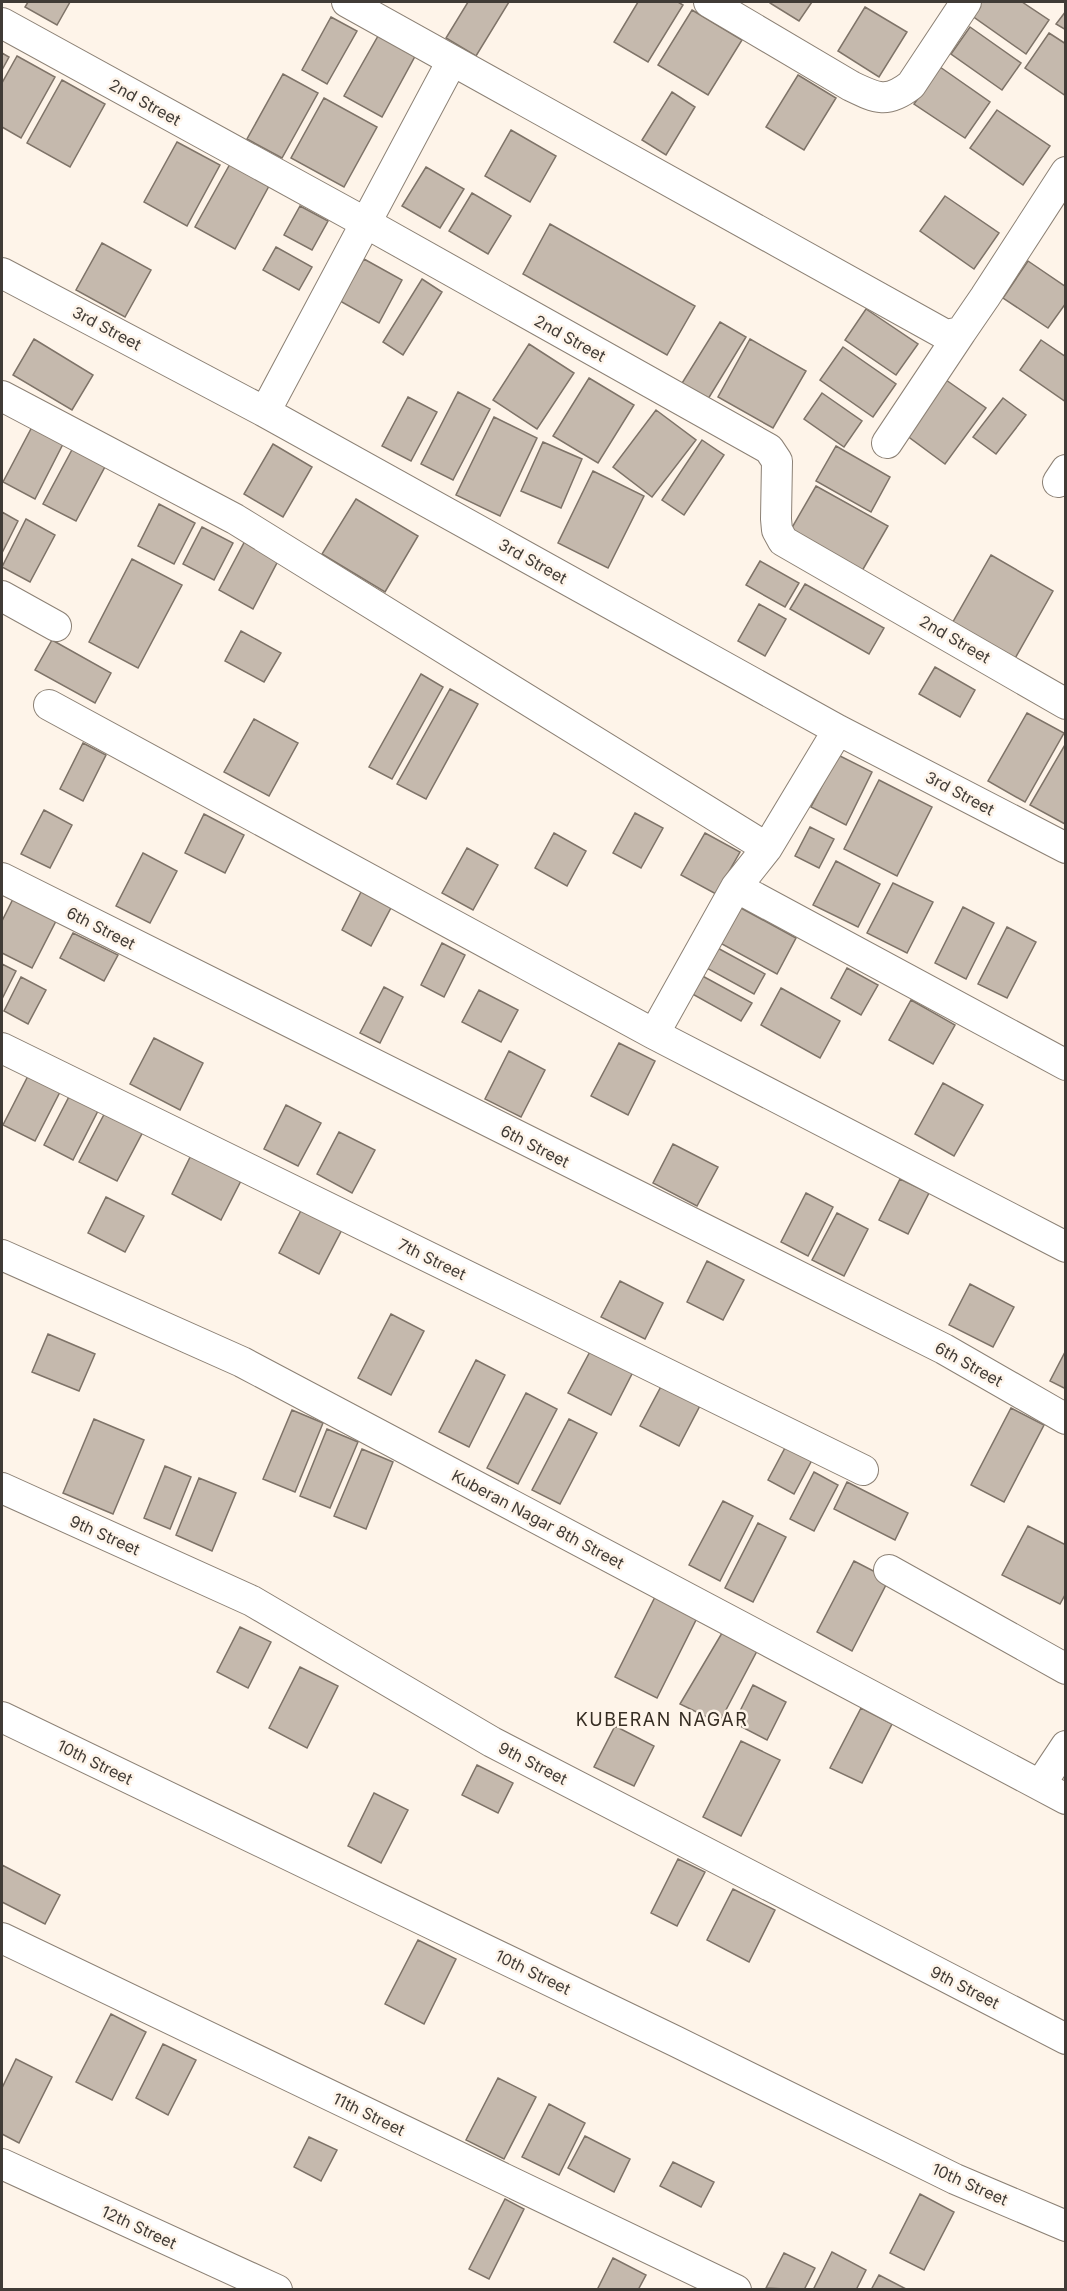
<svg xmlns="http://www.w3.org/2000/svg" width="1067" height="2291" font-family="Inter,sans-serif">
<rect width="100%" height="100%" fill="#fef4e9"/>
<path fill="#c5b9ad" stroke="#7e7368" stroke-width="1.5" d="M28,2h42l-13,23 -32,-18z
M468,2h41l-33,54 -30,-18z
M638,2h40l5,3 -35,57 -34,-20z
M770,2h42l-13,19 -29,-18z
M976,2h46l27,18 -23,34 -58,-41z
M865,7l42,25 -28,45 -41,-26z
M692,10l50,30 -34,55 -50,-30z
M1066,11v19l-10,-6z
M331,17l26,14 -30,53 -25,-14z
M970,27l51,36 -19,27 -51,-36z
M382,29l37,20 -37,68 -38,-21z
M1049,33l17,11v52l-41,-28z
M2,53l7,4 -7,13z
M17,56l38,21 -34,61 -19,-11v-44z
M940,67l50,35 -25,36 -51,-34z
M283,74l35,19 -36,65 -35,-19z
M798,75l38,23 -32,52 -38,-23z
M62,80l43,24 -35,63 -43,-24z
M672,92l23,15 -29,48 -24,-15z
M324,98l53,29 -33,60 -53,-29z
M997,110l53,36 -27,39 -53,-37z
M511,130l45,26 -26,46 -45,-26z
M177,142l43,23 -33,61 -43,-24z
M230,164l39,22 -34,63 -40,-22z
M426,167l38,22 -24,39 -38,-22z
M472,193l39,23 -23,38 -39,-23z
M945,196l54,37 -25,36 -54,-38z
M300,206l28,15 -16,29 -28,-15z
M550,224l145,82 -28,49 -144,-81z
M102,243l49,27 -26,47 -49,-27z
M276,247l36,20 -13,23 -36,-20z
M364,259l38,21 -23,43 -39,-22z
M1028,261l38,26v16l-18,25 -45,-30z
M422,279l20,13 -39,63 -20,-13z
M866,309l52,35 -22,31 -51,-35z
M720,322l26,15 -41,67 -26,-16z
M34,339l59,36 -21,35 -59,-35z
M750,339l56,32 -33,57 -55,-31z
M1041,340l25,17v45l-46,-32z
M529,344l45,29 -37,56 -44,-29z
M843,347l53,37 -23,33 -53,-37z
M589,378l45,27 -36,58 -45,-27z
M946,380l40,28 -41,56 -39,-29z
M458,392l32,17 -37,71 -32,-16z
M822,393l40,28 -18,26 -40,-28z
M408,397l29,15 -26,49 -29,-15z
M1003,398l23,17 -30,39 -23,-17z
M656,410l40,30 -44,57 -39,-30z
M494,417l43,21 -37,78 -44,-21z
M33,425l31,17 -29,57 -32,-17z
M702,440l22,15 -40,60 -22,-15z
M543,442l39,17 -21,49 -40,-17z
M273,444l39,23 -29,50 -39,-23z
M74,446l33,17 -31,58 -33,-17z
M836,446l54,31 -19,35 -55,-31z
M593,471l51,25 -36,72 -50,-25z
M816,486l72,40 -26,45 -72,-40z
M356,499l62,37 -33,56 -63,-38z
M159,504l36,19 -21,41 -36,-18z
M2,512l16,9 -16,32z
M26,519l29,16 -25,47 -28,-15z
M202,527l31,16 -19,37 -31,-16z
M246,539l34,18 -27,52 -34,-19z
M991,555l62,36 -40,71 -63,-35z
M132,559l50,26 -44,83 -49,-26z
M760,561l39,22 -14,24 -39,-22z
M805,584l79,44 -15,26 -79,-45z
M759,604l27,15 -21,37 -27,-15z
M241,631l40,22 -17,29 -39,-21z
M52,640l59,33 -16,30 -60,-33z
M935,667l40,23 -15,27 -41,-23z
M421,674l22,13 -51,92 -23,-12z
M450,689l28,15 -52,95 -29,-15z
M1027,713l37,20 -39,69 -37,-21z
M254,719l44,24 -29,53 -45,-24z
M83,743l23,12 -23,46 -23,-12z
M1066,743v80l-1,1 -35,-19z
M838,755l34,17 -26,53 -35,-18z
M879,780l53,27 -35,69 -53,-27z
M44,810l28,15 -22,43 -29,-14z
M635,813l28,15 -22,40 -28,-15z
M204,814l40,21 -19,38 -40,-20z
M810,827l24,12 -15,29 -24,-12z
M554,833l32,18 -19,35 -32,-18z
M705,833l35,19 -24,42 -35,-19z
M467,848l31,17 -25,45 -31,-17z
M143,853l34,18 -27,52 -34,-17z
M836,861l44,23 -22,43 -45,-22z
M893,883l40,19 -26,51 -40,-20z
M364,886l30,16 -23,44 -29,-16z
M13,899l43,22 -24,47 -30,-15v-32z
M730,902l66,36 -19,36 -66,-36z
M963,907l31,16 -28,56 -31,-16z
M1007,927l29,15 -29,56 -29,-14z
M73,933l45,22 -14,26 -44,-23z
M442,943l23,12 -21,42 -23,-12z
M714,946l51,28 -11,20 -51,-28z
M2,964l14,7 -14,28z
M847,968l31,17 -17,30 -30,-17z
M697,973l55,30 -11,18 -54,-30z
M21,977l25,13 -18,34 -24,-13z
M384,987l19,10 -23,46 -20,-10z
M781,988l59,33 -20,37 -59,-33z
M479,990l39,20 -17,32 -39,-20z
M911,1000l44,25 -22,39 -44,-24z
M154,1038l49,25 -23,47 -50,-26z
M619,1043l36,18 -27,54 -37,-19z
M509,1051l36,19 -24,47 -36,-18z
M30,1072l32,16 -27,53 -32,-16z
M943,1083l40,22 -29,51 -39,-22z
M73,1089l29,14 -29,57 -29,-15z
M286,1105l35,18 -23,43 -34,-17z
M108,1107l38,19 -29,55 -38,-19z
M339,1132l36,18 -23,43 -35,-19z
M197,1143l50,26 -26,51 -49,-26z
M673,1144l45,23 -21,39 -44,-23z
M900,1179l29,14 -21,41 -29,-14z
M806,1193l27,14 -25,49 -27,-14z
M106,1197l38,19 -19,36 -37,-19z
M308,1197l40,21 -29,56 -40,-21z
M837,1213l31,16 -24,47 -32,-16z
M707,1261l37,19 -21,40 -36,-18z
M620,1281l43,22 -18,36 -44,-22z
M970,1284l44,23 -21,40 -44,-22z
M391,1314l33,17 -33,64 -33,-17z
M48,1334l47,20 -16,37 -47,-19z
M593,1346l42,22 -24,47 -43,-22z
M1066,1350v39l-16,-8z
M476,1360l29,15 -36,72 -30,-15z
M665,1379l39,19 -25,48 -39,-20z
M526,1393l31,16 -39,75 -31,-16z
M1011,1408l33,17 -40,77 -33,-17z
M292,1410l31,13 -28,69 -32,-13z
M94,1419l50,21 -31,74 -50,-21z
M569,1419l28,14 -37,71 -28,-14z
M327,1429l31,13 -28,66 -30,-12z
M786,1446l26,14 -18,34 -26,-14z
M362,1449l31,13 -27,67 -32,-13z
M165,1466l26,11 -21,52 -26,-11z
M814,1472l24,13 -24,46 -24,-12z
M199,1478l37,15 -24,58 -36,-16z
M847,1482l61,31 -13,27 -61,-31z
M723,1501l30,15 -33,65 -31,-16z
M758,1523l28,14 -33,65 -28,-14z
M1028,1526l38,19v48l-6,11 -58,-29z
M854,1561l35,18 -37,72 -35,-19z
M657,1593l42,21 -42,84 -42,-21z
M240,1627l31,15 -23,46 -31,-16z
M722,1633l35,18 -38,72 -39,-19z
M300,1667l38,19 -31,62 -38,-20z
M753,1685l33,17 -19,38 -33,-17z
M861,1708l31,16 -30,59 -32,-15z
M615,1726l39,20 -20,40 -40,-19z
M741,1741l39,19 -39,76 -38,-19z
M477,1765l36,18 -15,30 -36,-18z
M374,1793l34,17 -27,53 -33,-17z
M678,1859l27,13 -28,54 -26,-13z
M2,1865l58,30 -15,29 -43,-22z
M733,1889l42,21 -26,52 -42,-22z
M418,1940l38,19 -32,65 -39,-20z
M111,2014l35,18 -34,68 -36,-18z
M163,2044l33,16 -28,55 -32,-17z
M16,2059l36,18 -33,66 -17,-9v-46z
M498,2078l38,19 -32,62 -38,-19z
M549,2104l36,19 -26,52 -37,-18z
M585,2136l45,23 -16,33 -46,-24z
M309,2137l28,13 -16,31 -27,-14z
M673,2162l41,20 -13,25 -41,-21z
M920,2194l34,18 -30,58 -34,-17z
M505,2199l19,10 -35,70 -20,-10z
M832,2252l34,18 -10,20h-43z
M784,2253l31,15 -11,22 -38,-2z
M613,2258l33,17 -8,15h-41z
M879,2275l29,15h-37z"/>
<g fill="none" stroke-linecap="round" stroke-linejoin="round">
<g stroke="#8c8175" stroke-width="32">
<path id="street" d="M347,2l599,333 15,-3 24,-35 81,-125
M709,2l142,84c25,12 36,18 60,-1l55,-83
M2,23l364,200 403,226 8,12 -1,58 1,11 6,11 283,163
M2,273l263,139 573,318 228,118
M2,396l233,123 532,329
M265,412l187,-351
M887,443l74,-111
M1058,482l8,-12
M2,596l54,30
M49,705l605,329 412,213
M2,878l942,471 122,70
M736,887l330,178
M654,1034l82,-147 31,-39 71,-118
M2,1048l861,422
M2,1255l240,107 824,437
M2,1488l250,113 240,141 574,297
M889,1570l177,99
M2,1717l673,324 280,138 111,47
M1040,1785l26,-39
M2,1938l734,352
M2,2164l275,126"/>
</g>
<use href="#street" stroke="#fff" stroke-width="30"/>
</g>
<g text-anchor="middle" dominant-baseline="central" stroke-width="5" stroke-linejoin="round" paint-order="stroke">
<g font-size="16" fill="#403b36" stroke="#fef4e9">
<text transform="translate(145 102) rotate(29)">2nd Street</text>
<text transform="translate(107 328) rotate(28)">3rd Street</text>
<text transform="translate(570 338) rotate(29)">2nd Street</text>
<text transform="translate(533 561) rotate(29)">3rd Street</text>
<text transform="translate(955 639) rotate(30)">2nd Street</text>
<text transform="translate(960 793) rotate(28)">3rd Street</text>
<text transform="translate(101 928) rotate(27)">6th Street</text>
<text transform="translate(535 1146) rotate(27)">6th Street</text>
<text transform="translate(432 1259) rotate(26)">7th Street</text>
<text transform="translate(969 1364) rotate(29)">6th Street</text>
<text transform="translate(538 1519) rotate(28)">Kuberan Nagar 8th Street</text>
<text transform="translate(105 1535) rotate(24)">9th Street</text>
<text transform="translate(95 1762) rotate(26)">10th Street</text>
<text transform="translate(533 1763) rotate(27)">9th Street</text>
<text transform="translate(533 1972) rotate(26)">10th Street</text>
<text transform="translate(965 1987) rotate(27)">9th Street</text>
<text transform="translate(369 2114) rotate(26)">11th Street</text>
<text transform="translate(970 2184) rotate(24)">10th Street</text>
<text transform="translate(139 2227) rotate(25)">12th Street</text>
</g>
<g font-size="18" letter-spacing="1.5" fill="#362d23" stroke="#fef4e9">
<text x="662" y="1719">KUBERAN NAGAR</text>
</g>
</g>
<rect width="1067" height="2291" fill="none" stroke="#403b36" stroke-width="6"/>
</svg>
